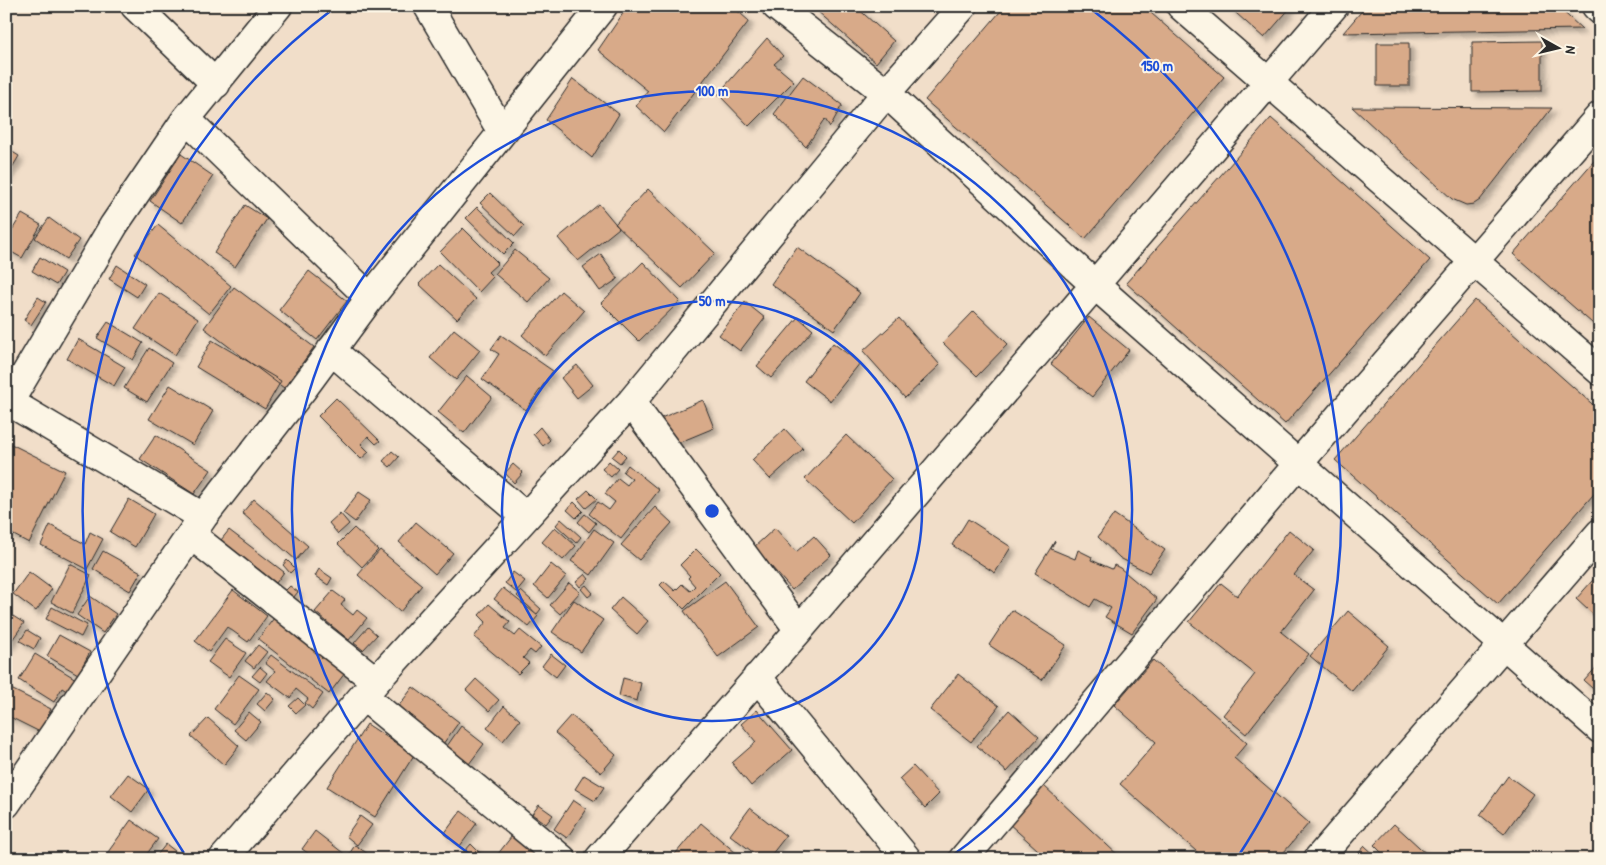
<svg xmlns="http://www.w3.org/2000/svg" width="1606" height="865" font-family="'Patrick Hand',sans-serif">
<defs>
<filter id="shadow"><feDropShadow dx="4.5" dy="4.5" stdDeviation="2.5" flood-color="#0004"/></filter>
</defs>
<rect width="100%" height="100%" fill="#f1dec9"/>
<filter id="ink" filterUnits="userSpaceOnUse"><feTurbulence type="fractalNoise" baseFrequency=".02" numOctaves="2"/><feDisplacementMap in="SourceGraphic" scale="10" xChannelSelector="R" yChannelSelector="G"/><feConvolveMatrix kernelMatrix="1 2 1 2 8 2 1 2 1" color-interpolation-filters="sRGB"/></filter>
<g filter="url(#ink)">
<path fill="#d8aa89" stroke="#2b2b2b" filter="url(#shadow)" d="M628,6h104l17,15 -85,111 -28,-26 12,-15 -50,-41z
M820,6h35l39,35 -18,22 -60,-53z
M1005,6h138l81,71 -139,162 -160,-139z
M1228,6h64l-28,32z
M1366,6h191l25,23 -239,4z
M767,38l16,18 -9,8 20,17 -45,45 -31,-32z
M1542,41v50l-70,1v-50z
M1377,43h32v43h-32z
M803,76l39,29 -12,22 -5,-8 -19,28 -32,-33z
M573,79l46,35 -27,44 -46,-38z
M1352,107l200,1 -72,92 -6,4 -8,1 -14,-6z
M1271,118l159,142 -145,164 -159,-141z
M6,148l13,8 -13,22z
M181,154l32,22 -31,47 -32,-22z
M1600,154v176l-87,-76z
M648,189l67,64 -33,35 -67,-64z
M490,193l34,33 -9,10 -35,-33z
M599,204l20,24 -41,33 -20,-23z
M245,205l22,14 -32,48 -21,-14z
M477,207l37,36 -11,11 -37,-36z
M22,214l19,11 -19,33 -16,-9v-9z
M49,218l30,22 -13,19 -31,-21z
M158,225l73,61 -22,28 -74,-60z
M463,228l35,35 -10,9 5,5 -14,15 -39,-40z
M797,247l63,46 -26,37 -63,-46z
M515,250l34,28 -21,24 -33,-28z
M601,254l17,25 -18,12 -17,-24z
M40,257l24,15 -8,13 -24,-14z
M643,262l37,39 -41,40 -38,-38z
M438,264l38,35 -19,20 -38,-35z
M117,265l28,19 -8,13 -28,-18z
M309,271l38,30 -30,39 -38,-30z
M234,287l80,60 -30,41 -80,-60z
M561,291l23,20 -39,45 -23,-21z
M159,293l39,26 -23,36 -40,-26z
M38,297l8,5 -15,23 -7,-5z
M1475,300l125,111v76l-102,117 -163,-144z
M745,302l20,16 -25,33 -21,-16z
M974,311l34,33 -31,32 -34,-33z
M798,317l15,13 -42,48 -14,-12z
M1089,317l40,33 -37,47 -41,-33z
M899,318l41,47 -35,33 -42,-47z
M108,322l35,21 -10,17 -36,-22z
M454,329l26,21 -24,30 -26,-22z
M501,335l52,36 -27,39 -44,-31 17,-25 -8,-5z
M78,339l47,28 -11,19 -47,-27z
M212,340l69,41 -16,28 -69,-42z
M833,343l27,20 -30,38 -26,-20z
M149,348l23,15 -25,39 -23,-14z
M577,365l16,20 -16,13 -16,-20z
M467,376l25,21 -28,36 -26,-21z
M170,385l43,26 -20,34 -44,-26z
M336,398l44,43 -4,3 -8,-8 -7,8 8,8 -8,7 -43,-43z
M703,400l11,28 -41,17 -12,-27z
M540,427l10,13 -7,6 -10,-12z
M785,429l18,20 -33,30 -18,-19z
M156,435l55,35 -17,24 -54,-35z
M846,435l46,44 -40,44 -47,-44z
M7,442l58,29 -36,72 -23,-12z
M619,449l7,7 -6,7 -8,-6z
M392,451l7,6 -9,10 -7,-6z
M609,461l9,8 -7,8 -9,-8z
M513,464l10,9 -9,10 -9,-10z
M628,465l31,25 -38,49 -32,-25 9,-12 11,8 6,-8 -10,-8 13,-16 9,7 5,-6 -9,-7z
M588,490l9,9 -11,9 -8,-9z
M359,492l12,8 -16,22 -12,-9z
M129,499l25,15 -19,33 -25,-15z
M254,499l54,47 -12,14 -54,-47z
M574,502l9,9 -7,7 -9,-8z
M655,507l17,16 -33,37 -18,-15z
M340,513l9,11 -11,10 -9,-11z
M585,514l11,9 -7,9 -11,-10z
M1114,514l51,36 -16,23 -29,-15 -22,-21z
M561,519l20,18 -5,6 -20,-18z
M968,519l43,28 -16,26 -43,-28z
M416,522l37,31 -18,21 -36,-32z
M50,525l35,19 5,-12 13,7 -16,30 -46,-24z
M555,527l21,19 -13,14 -21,-18z
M354,528l24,22 -16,17 -24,-23z
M775,528l21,24 18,-16 17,19 -39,35 -38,-43z
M594,529l20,14 -23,32 -20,-14z
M229,530l55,42 -8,11 -55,-43z
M1289,530l25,20 -20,25 20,15 -33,42 28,22 -63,80 -23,-19 32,-41 -66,-52 32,-39 16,13z
M1055,541l-4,8 24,10 3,-9 14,7 -1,3 21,9 2,-4 6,3 37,31 -25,34 -27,-16 6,-9 -16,-9 -5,8 -55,-34z
M696,549l24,24 -36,36 -24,-24 4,-4 11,10 7,-7 8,7 5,-5 -7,-8 2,-2 -10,-11z
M380,550l42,35 -22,27 -42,-37z
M103,551l38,21 -11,19 -37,-22z
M287,560l8,8 -5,5 -7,-8z
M70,564l21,11 -19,38 -21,-11z
M551,564l15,12 -18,22 -14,-12z
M319,569l13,9 -4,7 -13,-9z
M29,572l23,17 -16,22 -23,-17z
M513,572l12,9 -9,11 -11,-9z
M1600,572v49l-24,-22z
M585,574l4,5 -9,8 -4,-5z
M725,581l34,46 -41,30 -34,-46z
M569,583l11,9 -20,22 -10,-9z
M586,585l7,8 -5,4 -7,-8z
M290,586l8,6 -5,6 -8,-7z
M503,588l35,28 -9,11 -35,-28z
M233,590l34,26 -19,26 -21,-15 -18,25 -14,-11z
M333,591l12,9 -4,5 12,10 4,-5 10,8 -18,22 -34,-28z
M521,591l20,18 -4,5 -20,-18z
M90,596l26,18 -13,19 -26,-18z
M621,597l27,24 -11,13 -27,-24z
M574,600l29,20 -22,32 -29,-20z
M489,604l21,18 -5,6 10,8 5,-6 21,17 -6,7 -5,-4 -7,8 6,5 -11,11 -44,-37 12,-15 -7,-7z
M52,607l35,18 -6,12 -35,-18z
M1012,610l54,35 -24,35 -53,-35z
M1348,611l41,35 -37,45 -42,-35z
M13,616l11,7 -16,23 -2,-1v-20z
M274,618l71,55 -16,21 -71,-55z
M368,627l9,8 -14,15 -9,-7z
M27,630l13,8 -6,11 -14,-8z
M59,635l31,17 -12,22 -31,-18z
M225,639l21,14 -17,24 -21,-15z
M258,645l9,7 -13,16 -9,-7z
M35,654l41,25 -8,13 -6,-4 -8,14 -35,-22z
M551,654l14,11 -9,12 -14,-11z
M271,655l52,39 -11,15 -7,-6 3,-4 -12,-10 -6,9 -23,-17 8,-10 -10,-8z
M1153,660l94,83 -13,15 75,65 -31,36h-73l-85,-75 36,-42 -42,-37z
M1600,663v32l-16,-14z
M260,667l7,6 -7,9 -8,-6z
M958,674l41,32 -28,36 -41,-32z
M239,675l20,14 -26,35 -19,-15z
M623,678l18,5 -4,18 -18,-5z
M476,679l23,21 -10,11 -23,-21z
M413,687l46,35 -19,26 -46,-36z
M9,688l42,21 -11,23 -34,-17v-21z
M267,692l8,7 -10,12 -8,-7z
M298,698l7,7 -9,8 -7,-7z
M504,706l16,14 -17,21 -16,-13z
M757,710l35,40 -41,36 -19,-23 24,-21 -15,-18z
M1009,710l30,27 -32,35 -30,-26z
M249,712l12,10 -15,18 -12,-10z
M571,715l45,40 -15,18 -46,-40z
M208,718l31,28 -15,19 -33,-29z
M367,724l47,31 -39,62 -48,-30z
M461,726l23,18 -15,20 -22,-18z
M913,766l26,28 -14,14 -26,-29z
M128,774l21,15 -17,23 -21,-16z
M584,775l20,12 -9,14 -20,-12z
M1508,776l25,18 -29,40 -24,-19z
M1043,785l79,74h-74l-40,-36z
M573,800l13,9 -19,29 -13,-9z
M539,805l14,10 -7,9 -14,-10z
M750,808l36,28 -18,23h-6l-32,-24z
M461,811l16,12 -17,23 -16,-12z
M360,816l12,9 -15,20 -11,-9z
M131,820l27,19 -15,20h-40z
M701,823l42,36h-72z
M1394,824l38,35h-44l-14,-14z
M315,831l32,25 -3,3h-28l-14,-10z
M515,832l34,27h-55z
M166,844l19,15h-31z
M471,844l13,13 -1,2h-25z
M355,845l20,14h-29z
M1365,846l14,13h-26z"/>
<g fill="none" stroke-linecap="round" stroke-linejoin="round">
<g stroke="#2b2b2b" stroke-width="31">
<path id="minor" d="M135,6l81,78
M428,6l74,126
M776,6l110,87 209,192 505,444
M1181,6l419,365
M1596,6l4,4
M186,119l184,179
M331,350l195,167
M6,400l197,117
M631,402l168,228
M6,407l108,-182 72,-106 92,-113
M191,535l185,146
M757,677l150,182
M363,696l199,163
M6,804l197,-287 99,-127 68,-92 233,-292
M223,859l153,-178 255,-279 255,-309 77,-87
M599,859l200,-229 535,-624
M963,859l335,-395 302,-348
M1318,859l282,-326"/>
</g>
<use href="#minor" stroke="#fcf5e5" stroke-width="28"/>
</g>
</g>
<g fill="none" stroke="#1d4ed8" stroke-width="2.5">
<circle cx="712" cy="511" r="210"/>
<path d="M474 857A420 420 0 1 1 950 857"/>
<path d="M187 858A629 629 0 0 1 333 9M1091 9A629 629 0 0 1 1237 858"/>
</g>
<circle cx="712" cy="511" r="8" fill="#1d4ed8" stroke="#fcf5e5" stroke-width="2.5"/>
<g font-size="15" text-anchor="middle" font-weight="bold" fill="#1d4ed8" stroke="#fcf5e5" stroke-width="4" stroke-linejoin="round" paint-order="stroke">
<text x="1157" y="71">150 m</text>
<text x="712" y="96">100 m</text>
<text x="712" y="306">50 m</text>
</g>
<rect width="1606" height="865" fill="none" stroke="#fcf5e5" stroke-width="25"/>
<rect x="12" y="12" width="1581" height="840" fill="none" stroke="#2b2b2b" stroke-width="2" filter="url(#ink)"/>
<g transform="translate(1558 48) rotate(98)" stroke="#fcf5e5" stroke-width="4" paint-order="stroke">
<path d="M0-4L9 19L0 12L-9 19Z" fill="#2b2b2b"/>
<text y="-8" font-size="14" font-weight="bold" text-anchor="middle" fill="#2b2b2b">N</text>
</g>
</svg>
